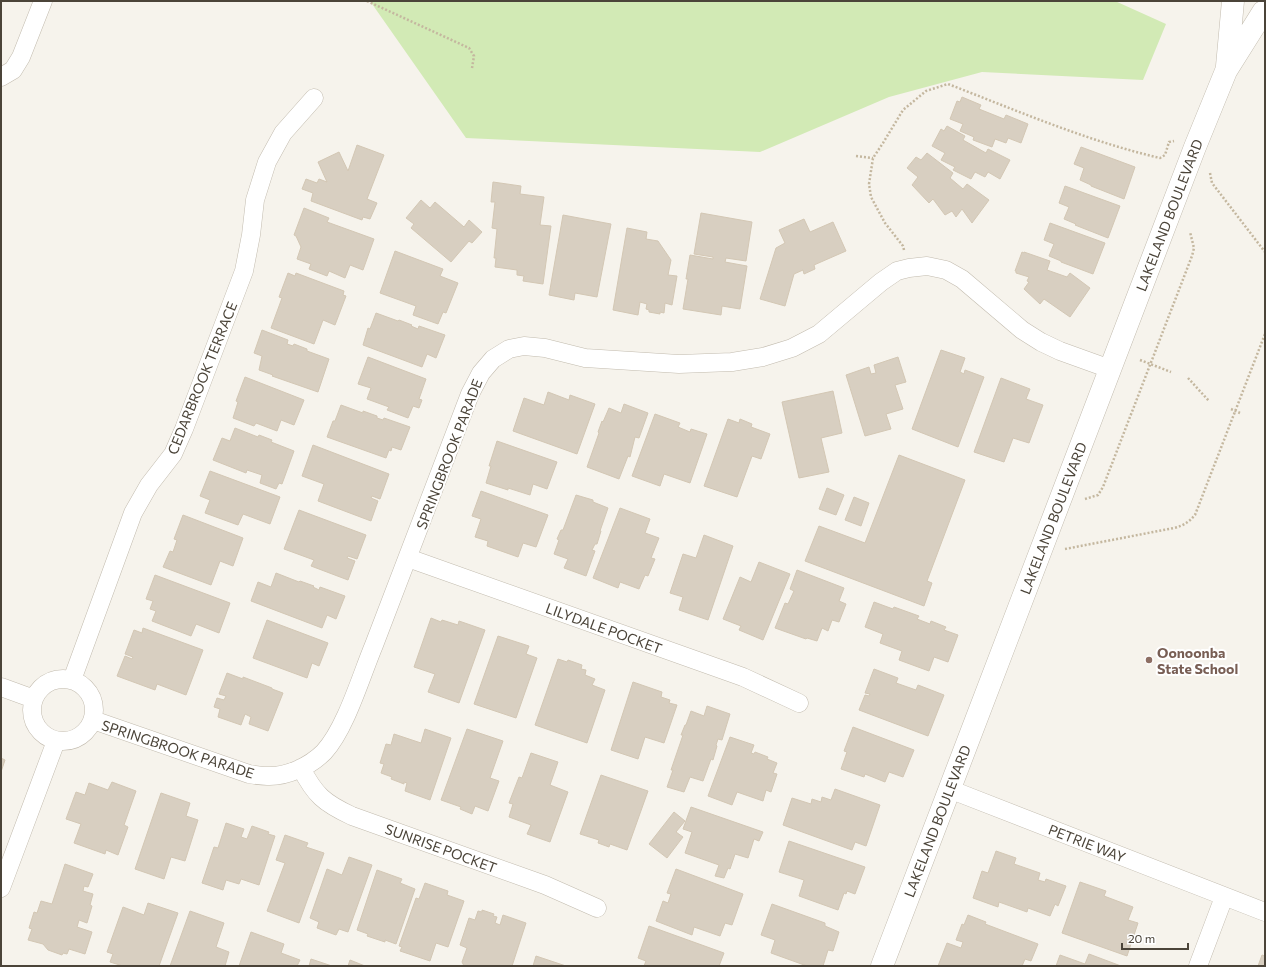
<svg xmlns="http://www.w3.org/2000/svg" width="1266" height="967" font-family="Commissioner,sans-serif">
<rect width="100%" height="100%" fill="#f6f3ec"/>
<path fill="#d2eab5" d="M370,1h745l51,23 -23,56 -161,-8 -93,25 -129,55 -294,-14z"/>
<path fill="#d8cfc1" stroke="#d3c7b4" d="M962,97l19,8 -2,4 25,10 2,-4 22,9 -7,19 -13,-5 -2,5 -11,-4 -3,8 -19,-7 1,-3 -14,-6 3,-7 -13,-5 7,-18 3,1z
M947,126l18,10 -2,4 23,13 2,-4 22,11 -10,19 -12,-7 -3,5 -10,-5 -4,7 -18,-9 2,-3 -14,-7 4,-7 -13,-7 9,-17 3,2z
M357,145l27,10 -17,44 10,4 -7,16 -7,-2 -1,3 -51,-19 2,-8 -11,-4 4,-10 11,4 2,-4 8,3 -9,-20 21,-10 9,19z
M1081,147l54,20 -11,32 -33,-13v-1l-11,-5 4,-12 -10,-4z
M927,153l26,20 -3,5 13,11 4,-5 22,16 -17,23 -10,-14 -6,8 -4,-6 -7,4 -12,-16 -4,4 -17,-18 6,-8 -11,-9 9,-11 5,3z
M493,182l28,4 -1,8 24,3 -4,28 11,1 -8,58 -20,-3 1,-5 -7,-1v-5l-22,-3 1,-9h-2l3,-29 -5,-1 3,-26h-4z
M1065,186l55,20 -12,32 -33,-13 1,-1 -12,-5 5,-12 -10,-4z
M421,200l9,8 5,-6 29,25 5,-7 13,12 -10,11 -3,-2 -18,21 -40,-34 3,-4 -8,-6z
M304,208l25,10 -2,4 47,17 -11,31 -13,-5 -5,13 -16,-7 -2,5 -18,-7 2,-5 -14,-5 4,-12 -5,-11 -2,-1z
M701,213l51,9 -6,39 -20,-3 -1,4 22,4 -7,43 -18,-3 -1,9 -38,-6 5,-30h-2l4,-24 23,4v-2l-19,-3z
M563,215l48,9 -14,73 -22,-4 -1,7 -25,-5z
M804,219l6,13 23,-10 13,29 -32,14 1,4 -11,5 -1,-4 -9,4 -9,32 -25,-7 16,-51 9,-5 -6,-13z
M1050,223l55,20 -12,31 -32,-12v-1l-12,-5 5,-12 -10,-4z
M627,228l20,4 -1,7 12,2 13,19 -3,15 9,1 -5,29 -7,-2 -1,10 -4,-1v2l-11,-2v-2l-3,-1 1,-5 -7,-2 -2,13 -25,-5z
M395,251l48,18 -3,7 18,7 -12,30 -3,-1 -5,12 -25,-9 3,-9 -36,-13z
M1022,252l2,1v-1l26,9 -3,9 20,7 3,-4 20,15 -20,29 -26,-18 -4,5 -16,-15 5,-7 -2,-1 2,-4 -13,-4v-2h-1z
M288,273l7,3 1,-3 48,18 -1,4 3,1 -11,29 -12,-5 -9,24 -43,-16 11,-30 -3,-1z
M376,313l22,8 1,-1 13,5 -1,1 7,3 1,-3 26,9 -9,23 -9,-4 -5,13 -59,-22 5,-17 2,1z
M262,330l26,10 -1,4 6,2 1,-2 13,5v2l22,8 -11,33 -46,-16 1,-1 -14,-5 3,-14 -8,-3z
M941,350l24,8 -5,14 4,2 1,-4 19,7 -26,70 -46,-18z
M368,357l58,22 -7,20 3,1 -3,8 -6,-2 -5,12 -21,-8 2,-3 -22,-8 4,-11 -13,-4z
M898,357l8,25 -11,3 8,24 -17,5 5,15 -26,7 -19,-61 23,-8 2,7 5,-1 -2,-8z
M245,377l59,23 -10,25 -13,-5 -4,11 -21,-8 -2,3 -21,-8 5,-16 -2,-1z
M1001,378l29,11 -4,10 17,6 -14,38 -16,-5 -9,24 -30,-10z
M833,391l9,42 -21,5 8,34 -30,6 -17,-76z
M548,392l21,8 1,-5 25,9 -18,50 -64,-23 11,-33 20,7z
M624,404l24,9 -9,25 -4,-1 -5,20 -2,-1 -9,23 -32,-12 12,-34 -1,-1 4,-11 1,1 6,-14 12,5z
M341,405l22,8v-2l14,5v2l6,2 1,-2 26,9 -9,23 -9,-3 -1,4 -2,-1 -3,8 -59,-21 6,-16h2z
M655,414l25,9 -2,4 12,5 1,-3 16,5 -17,49 -26,-9 -4,12 -28,-10z
M728,419l11,4 1,-4 12,5 -1,3 19,7 -9,25 -9,-3 -15,41 -33,-11z
M235,428l23,9 1,-2 13,5 -1,2 23,9 -12,33 -3,-1 -3,6 -16,-6 2,-8 -15,-5 -1,3 -33,-13 9,-22 8,3z
M497,441l60,21 -10,27 -14,-5 -3,11 -22,-7v2l-22,-7 5,-17h-2z
M313,445l76,29 -9,25 -8,-3 -1,2 7,3 -7,20 -53,-20 6,-17 -22,-8z
M899,455l66,25 -38,101 5,2 -8,23 -119,-45 14,-35 46,17z
M210,471l70,26 -10,27 -27,-10 -5,11 -33,-12 5,-13 -10,-4z
M827,488l17,7 -8,20 -17,-6z
M481,491l67,24 -12,32 -13,-4 -5,14 -31,-11 1,-5 -13,-4 6,-18 -9,-3z
M576,495l17,5v2l15,6 -8,23h1l-4,13h-2l-3,6 3,1 -9,25 -22,-8 4,-9 -14,-5 5,-14 -2,-1 4,-9h2z
M854,497l15,6 -8,23 -16,-6z
M620,508l30,11 -5,14 14,5 -8,20 4,1 -7,17 -3,-1 -6,14 -19,-7 -2,6 -25,-10z
M299,510l67,25 -9,24 -9,-3 -1,2 8,3 -7,19 -37,-14 3,-6 -30,-11z
M183,515l60,23 -10,28 -13,-5 -9,24 -48,-18 7,-16 3,1 4,-12 -3,-1z
M704,535l29,11 -25,74 -29,-10 4,-13 -13,-4 13,-39 13,4z
M759,562l31,12 -27,66 -24,-10 2,-4 -18,-7 17,-42 11,5z
M797,570l47,18 -5,13 7,3 -7,18 -7,-2 -4,11 -6,-3 -5,13 -10,-3 -1,1 -31,-11 10,-25 3,1 6,-13 -4,-2z
M276,573l23,9 1,-1 14,5 -1,1 6,3 1,-3 25,9 -9,23 -9,-4 -5,13 -71,-27 7,-19 13,5z
M155,575l75,28 -11,30 -23,-9 -5,12 -39,-15 4,-10 -6,-2 3,-8 -7,-2z
M874,602l19,7 1,-2 25,9 -2,3 13,5 1,-3 15,6 -2,3 14,5 -10,27 -14,-5 -5,14 -30,-11 3,-9 -22,-8 3,-9 -18,-7z
M431,618l10,4 1,-2 16,5 1,-4 26,9 -26,73 -31,-11 7,-18 -21,-7z
M267,620l61,23 -9,23 -7,-3 -5,15 -54,-20z
M143,628l60,22 -17,45 -29,-11 -2,6 -38,-14 8,-20 7,3 1,-2 -8,-3 9,-24 8,3z
M498,636l31,10 -3,8 11,4 -21,60 -42,-14z
M558,659l9,3 1,-2 14,5 -1,4 5,1 -1,5 10,4 -3,6 13,5 -18,53 -52,-18z
M874,669l24,9 -2,5 20,7 2,-5 26,10 -16,41 -69,-26 6,-15 4,1 1,-2 -5,-1z
M227,673l16,6v-2l29,11v1l11,4 -15,38 -19,-7 2,-7 -6,-3 -4,11 -23,-8 2,-8 -6,-2 3,-9 7,2 2,-4 -7,-2z
M633,682l29,10 -1,5 9,3 -1,3 8,2 -13,38 -19,-6 -7,22 -27,-9z
M707,706l23,8 -8,26 -4,-1 -2,6 1,1 -4,14 -2,-1 -8,22 -13,-4 -6,15 -17,-5 6,-17h-2l12,-35h-2l4,-10h1l5,-14 13,5z
M853,727l61,23 -11,27 -14,-5 -4,10 -20,-8 -1,3 -23,-8 6,-17 -3,-1z
M425,729l26,9 -21,62 -25,-9 2,-8 -3,-1v2l-13,-5 1,-2 -11,-4 3,-9 -4,-1 6,-19 5,1 3,-11 27,9z
M467,729l36,12 -13,37 9,3 -11,30 -13,-5 -3,8 -12,-5 1,-2 -20,-7z
M730,737l24,8 -3,8 3,1 1,-2 13,5 -1,2 10,4 -4,10 4,1 -6,18 -5,-2 -3,11 -26,-9 -5,13 -24,-9z
M531,753l27,9 -8,23 18,7 -18,50 -23,-8 4,-9 -22,-8 4,-13 -4,-1 10,-26 3,1z
M1,758l4,2 -4,12z
M601,775l47,16 -21,59 -17,-6 -1,3 -11,-4 1,-3 -19,-6z
M112,782l24,9 -12,34 4,2 -10,28 -12,-5 -1,4 -31,-11 7,-19 -15,-5 10,-27 9,3 4,-12 19,7z
M835,789l45,16 -14,41 -11,-4 -3,8 -69,-25 9,-27 19,6 1,-5 9,3 1,-5 9,3z
M161,793l29,10 -4,13 12,4 -13,41 -14,-4 -7,22 -29,-10z
M691,807l72,25 -4,9 -5,-2 -6,19 -13,-4 -5,15 -2,-1 -4,10 -9,-2 4,-11 -34,-12 7,-21 -9,-3z
M674,812l11,9 -9,11 7,5 -16,21 -18,-14z
M226,823l18,6 -3,8 6,2 5,-13 17,6 -1,2 7,2 -16,49 -18,-6 -2,5 -13,-4 -3,10 -21,-7 12,-36 4,1z
M285,835l23,8 -2,4 18,6 -25,70 -32,-12 18,-48 -9,-3z
M789,841l76,26 -10,27 -8,-3 -1,3 -2,-1 -6,17 -39,-14 5,-16 -25,-8z
M996,851l20,7 -2,6 26,9 -2,7 7,2 1,-3 20,7 -8,20 -3,-2 -5,12 -22,-8 -1,4 -28,-10 -1,5 -25,-9 9,-27 6,2z
M349,857l23,8 -24,67 -9,-3 -3,6 -19,-7 2,-6 -9,-4 17,-49 15,6z
M65,864l28,10 -5,13 -4,-1 -1,5 10,3 -3,11 2,1 -5,17 -8,-3 -2,7 15,5 -7,22 -16,-5 -2,5 -4,-1 -1,2 -14,-5 -5,-6 -15,-4 4,-11 -3,-1 5,-16 3,1 4,-12 11,3z
M676,869l67,25 -11,31 -7,-2 -5,13 -26,-9 -2,8 -36,-14 7,-20 5,2 3,-9 -4,-1z
M377,870l25,9 -2,4 15,6 -19,55 -11,-4v2l-18,-6 1,-2 -11,-4z
M1080,882l26,9 -2,5 29,11 -5,13 10,3 -11,33 -65,-23z
M425,883l23,8 -1,4 17,6 -16,46 -12,-4 -6,18 -30,-10 2,-4 -3,-1 17,-48 3,1z
M148,903l30,10 -19,53h-36l-13,-4 3,-8 -6,-2 16,-45 21,8z
M772,904l53,19v3l14,6 -6,19 -5,-1 -5,16h-16l-36,-13 4,-13 -14,-5z
M482,910l12,4 -1,2 4,1 -2,6 5,2 3,-10 23,8 -14,43h-48l-2,-4 5,-14 -7,-3 9,-27 6,2 3,-9 4,1z
M190,911l34,12 -8,24 13,5 -4,14h-55z
M968,915l18,7 -1,2 53,20 -7,17 -6,-2 -3,7h-84l9,-23 14,5 2,-6 -7,-2 6,-16 2,1z
M649,926l75,27 -5,13h-75l2,-5 -8,-3z
M251,932l33,12 -3,9 19,7 -3,6h-58z
M1089,954l32,12h-65l4,-11 25,9z
M1262,955l3,1v10h-7z
M536,956l30,10h-33z
M311,959l21,7h-23z
M350,960l15,6h-17z"/>
<g fill="none" stroke-linecap="round" stroke-linejoin="round">
<g stroke="#c2bbae" stroke-width="19">
<path id="minor" d="M1,77l12,-7 8,-13 22,-56
M408,558l335,119 56,26
M32 710a31 31 0 1 1 62 0a31 31 0 1 1-62 0Z
M72,680l61,-167 16,-28 24,-31 11,-25 60,-158 7,-36 4,-35 12,-38 16,-29 31,-35
M1,687l33,12
M93,720l156,54c6,1 12,2 18,2 20,1 43,-10 57,-24 22,-24 37,-76 50,-107 32,-83 64,-167 96,-251l11,-21 12,-14 16,-10 15,-3 21,2 40,10 94,6 53,-2 31,-5 29,-9 27,-14 62,-52 16,-11 12,-3 18,-2 19,4 16,9 60,51 19,12 19,9 50,18
M301,768c14,27 23,35 51,48l193,69 52,23
M949,789l316,123
M1,888l55,-147
M1198,966l26,-69"/>
</g>
<g stroke="#c2bbae" stroke-width="23">
<path id="tertiary" d="M1227,66l6,-65
M882,966l313,-819 31,-76 37,-59"/>
</g>
<path stroke="#c4b79f" stroke-width="2.5" stroke-dasharray="2 2" stroke-linecap="butt" d="M367,1l102,47 5,8 -2,12
M856,156l17,2
M1210,173l2,10 53,69
M904,250l-1,-4 -18,-23 -14,-26 -2,-13 4,-26 10,-15 20,-33 23,-19 22,-7c70,27 139,57 212,74l5,-3 4,-13 5,-1
M1140,360l31,12
M1188,378l21,23
M1231,409l9,4
M1085,499l13,-4 5,-8 89,-231 2,-8 -4,-16
M1065,549l109,-21c9,-2 15,-6 21,-13l70,-181"/>
<use href="#minor" stroke="#fff" stroke-width="18"/>
<use href="#tertiary" stroke="#fff" stroke-width="22"/>
</g>
<circle fill="#8d6e63" stroke="#fff" stroke-width="1.5" cx="1149" cy="660" r="4"/>
<g text-anchor="middle" dominant-baseline="central" stroke-width="4" stroke-linejoin="round" paint-order="stroke">
<g font-size="14" fill="#4b4439" stroke="#fff">
<text transform="translate(1169 215) rotate(-69)">LAKELAND BOULEVARD</text>
<text transform="translate(202 378) rotate(-68)">CEDARBROOK TERRACE</text>
<text transform="translate(449 454) rotate(-69)">SPRINGBROOK PARADE</text>
<text transform="translate(1053 518) rotate(-69)">LAKELAND BOULEVARD</text>
<text transform="translate(604 628) rotate(20)">LILYDALE POCKET</text>
<text transform="translate(178 749) rotate(18)">SPRINGBROOK PARADE</text>
<text transform="translate(937 821) rotate(-69)">LAKELAND BOULEVARD</text>
<text transform="translate(1087 843) rotate(21)">PETRIE WAY</text>
<text transform="translate(441 848) rotate(20)">SUNRISE POCKET</text>
</g>
<g font-size="14" font-weight="bold" fill="#785e54" stroke="#fff" text-anchor="start">
<text x="1157" y="652">Oonoonba<tspan x="1157" dy="16">State School</tspan></text>
</g>
</g>
<rect width="1266" height="967" fill="none" stroke="#4b4439" stroke-width="4"/>
<path d="M1122 943v6h66v-6" fill="none" stroke="#4b4439" stroke-width="2"/>
<text x="1128" y="943" font-size="12" fill="#4b4439" stroke="#ffffff" stroke-width="3" paint-order="stroke">20 m</text>
</svg>
